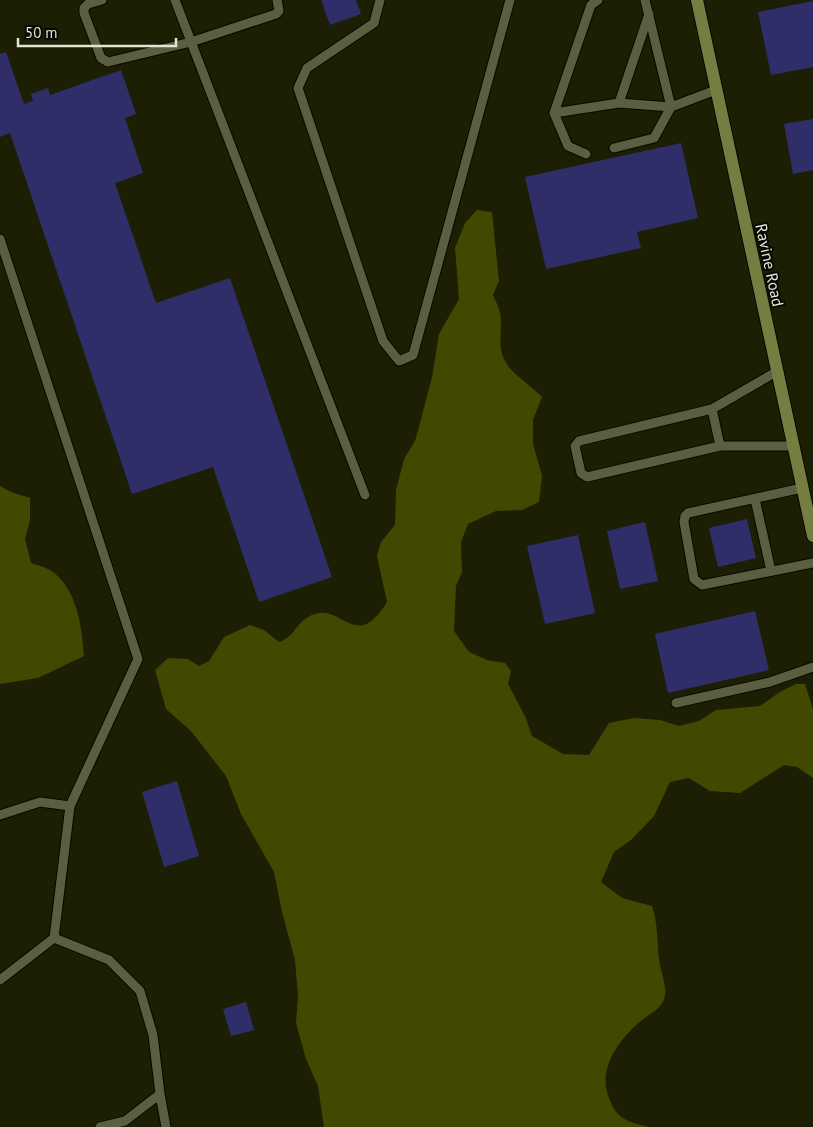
<svg xmlns="http://www.w3.org/2000/svg" width="813" height="1127" font-family="'PT Sans',sans-serif">
<rect width="100%" height="100%" fill="#1c1f04"/>
<path fill="#414800" d="M477,210l15,2 7,69 -6,14c2,5 6,12 7,18 3,14 -3,31 4,46 6,14 27,26 38,38l-9,23v24l9,32 -3,26 -17,8 -26,1 -28,13 -7,18 1,30 -6,14 -2,45 15,21 18,8 18,3 6,8 -3,13 18,34 6,18 31,18 26,1 20,-32 25,-5 26,2 19,6 20,-5 17,-11 44,-4 20,-14 16,-8h9l8,25v69l-16,-11 -13,-2 -44,28 -30,-2 -21,-13 -19,4 -16,34 -23,24 -17,12 -13,30 21,16 30,8c6,18 5,34 7,53 1,11 8,27 6,37 -3,13 -14,17 -23,24 -21,17 -44,47 -34,75 8,24 17,26 41,32h-325l-6,-41 -12,-27 -10,-36 2,-26 -3,-37 -13,-48 -8,-40 -33,-58 -15,-38 -35,-45 -25,-22 -11,-39 13,-12 20,1 11,7 10,-5 15,-24 26,-12 14,5 15,12c14,-4 17,-18 29,-25 33,-20 46,39 79,-15l-10,-46 4,-14 14,-17 1,-35 8,-31 11,-18 4,-14 13,-50 7,-43 20,-35 -4,-51 10,-25z
M0,486l11,6 19,6v22l-5,19 6,24c6,2 14,4 19,7 27,17 32,57 34,86l-46,22 -38,6z"/>
<path fill="#302e69" d="M321,0h35l5,14 -31,11z
M813,1v66l-42,8 -13,-63z
M6,52l18,52 9,-3 -2,-7 17,-6 2,7 71,-25 15,44 -11,4 18,55 -28,10 41,120 74,-25 102,299 -73,25 -46,-135 -81,27 -122,-361 -10,4v-83z
M813,119v51l-20,4 -9,-50z
M681,143l17,75 -61,14 4,16 -95,21 -21,-92z
M747,519l9,39 -38,9 -9,-39z
M645,522l13,59 -38,8 -13,-58z
M578,535l17,78 -50,11 -18,-78z
M755,611l14,59 -101,23 -13,-59z
M177,781l22,75 -35,11 -22,-75z
M246,1002l8,28 -23,6 -8,-27z"/>
<g fill="none" stroke-linecap="round" stroke-linejoin="round">
<g stroke="#070800" stroke-width="11">
<path id="lane" d="M102,0l-14,4 -4,4v5l17,45 7,4 83,-20 85,-28 3,-3 -2,-11
M175,0l190,495
M380,0l-6,23 -67,45 -9,20 85,253 16,20 14,-6 97,-355
M598,0l-7,5 -37,108 65,-10 30,-89
M645,0l26,107 45,-17
M554,113l14,33 18,8
M614,148l40,-10 17,-31 -52,-4
M0,239l138,420 -68,147 -16,132 -54,42
M776,372l-64,37 8,37h73
M712,409l-133,32 -4,5 6,27 6,4 133,-31
M802,488l-114,25 -3,3 -1,6 10,57 8,6 111,-22
M755,499l16,72
M676,703l94,-21 43,-15
M0,815l40,-13 30,4
M54,938l55,22 31,31 13,44 7,59 -35,27 -25,6
M160,1094l6,33"/>
</g>
<g stroke="#070800" stroke-width="14">
<path id="secondary" d="M697,0l116,536"/>
</g>
<use href="#lane" stroke="#5a5f41" stroke-width="9"/>
<use href="#secondary" stroke="#757d40" stroke-width="12"/>
</g>
<g text-anchor="middle" dominant-baseline="central" stroke-width="4" stroke-linejoin="round" paint-order="stroke">
<g font-size="16" fill="#e2e5d4" stroke="#070801">
<text transform="translate(770 265) rotate(78)">Ravine Road</text>
</g>
</g>
<path d="M18 38v8h158v-8" fill="none" stroke="#e2e5d4" stroke-width="2.5"/>
<text x="25" y="38" font-size="15" fill="#e2e5d4" stroke="#070801" stroke-width="4" paint-order="stroke">50 m</text>
</svg>
